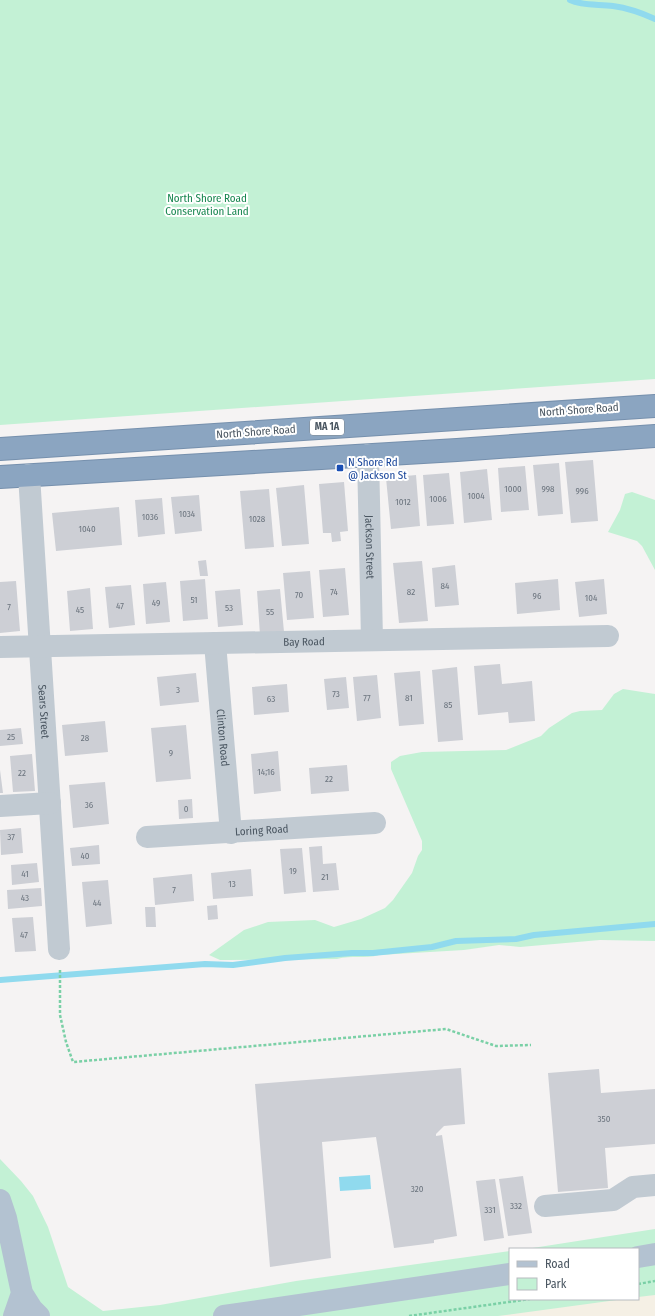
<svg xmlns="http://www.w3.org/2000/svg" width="655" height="1316" font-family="'Fira Sans Condensed',sans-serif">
<rect width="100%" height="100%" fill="#f5f3f3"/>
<path fill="#c3f1d5" d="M0,0h655v379l-655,46z
M632,492l23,8v70l-13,-24 -5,-5 -29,-9 12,-22 5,-16z
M623,689l32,5v247l-55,-1 -80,7 -21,-2 -35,5 -85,5c-14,4 -28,0 -42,4l-109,1h-8l-11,-5 35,-25 24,-8 47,-2 19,7 27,-8 24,-11 8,-8 19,-27 6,-17 4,-6v-9l-31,-72v-7l9,-6 22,-4 84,-2 35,-14 8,-8 23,-15 8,-2 22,-1 12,-16z
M0,1159l21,22 12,15 15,31 20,60 35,24 57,-6 136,-24 214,-30v48h128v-50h-112l129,-20v87h-655z"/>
<path fill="#f5f0e5" d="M655,1295v21h-157l126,-17h14v-2z"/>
<path fill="#90daee" d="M370,1175l1,14 -31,2 -1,-14z"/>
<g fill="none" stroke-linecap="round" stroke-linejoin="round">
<path stroke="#90daee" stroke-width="6" d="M570,0c13,6 29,4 43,6 14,2 29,7 42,13
M0,980l205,-16 28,1 52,-7 67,-5h21l59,-6 24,-6 60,-2 18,-4 121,-11"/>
</g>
<path fill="#cdcfd5" d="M593,460l5,61 -27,2 -6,-61z
M559,463l4,51 -25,2 -5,-51z
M525,466l4,44 -28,2 -3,-44z
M487,469l5,51 -28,3 -4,-51z
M449,473l5,51 -27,2 -4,-51z
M416,475l4,51 -29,3 -5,-51z
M344,482l4,49 -8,1 1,9 -9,1 -1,-9h-8l-4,-49z
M304,485l5,59 -27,2 -6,-58z
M269,489l5,58 -29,2 -5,-58z
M199,495l3,36 -27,3 -4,-37z
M162,498l3,36 -27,3 -3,-37z
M119,507l3,38 -66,6 -4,-38z
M206,560l2,16h-8l-2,-15z
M422,561l6,60 -29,2 -6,-60z
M455,565l4,40 -24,2 -3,-39z
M345,568l4,47 -26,2 -4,-47z
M310,571l4,47 -27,2 -4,-47z
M205,579l3,40 -25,2 -3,-40z
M558,579l2,31 -43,4 -2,-31z
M604,579l3,35 -28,3 -4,-35z
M16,581l4,50 -20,2v-51z
M166,582l4,40 -24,2 -3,-40z
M131,585l4,40 -26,3 -4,-41z
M90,588l3,41 -23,2 -3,-40z
M240,589l3,36 -25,2 -3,-36z
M280,589l4,43 -24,3 -3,-44z
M500,664l2,20 30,-3 3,40 -26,2 -1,-11 -30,3 -4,-49z
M457,667l6,73 -25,2 -6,-72z
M420,671l4,53 -25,2 -5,-53z
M196,673l3,29 -39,4 -3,-29z
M377,675l4,43 -24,3 -4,-44z
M346,677l3,31 -22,2 -3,-31z
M287,684l2,28 -35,3 -2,-28z
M105,721l3,31 -43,4 -3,-31z
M186,725l5,54 -35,3 -5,-54z
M21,728l2,16 -23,2v-16z
M278,751l3,40 -27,3 -3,-40z
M32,754l3,37 -22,1 -3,-36z
M347,765l2,26 -38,3 -2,-26z
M0,770l3,23h-3z
M105,782l4,42 -36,4 -4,-43z
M192,799l1,19 -14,1 -1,-19z
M21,828l2,25 -22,2 -1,-25z
M99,845l1,19 -28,2 -2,-18z
M322,846l1,18 13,-1 3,27 -26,2 -4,-45z
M302,848l4,44 -22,2 -4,-45z
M37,863l2,19 -27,3 -1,-20z
M251,869l2,27 -40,3 -2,-26z
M192,874l2,27 -39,4 -2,-27z
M108,880l4,44 -26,3 -4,-45z
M41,888l1,18 -34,3 -1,-19z
M217,905l1,14 -10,1 -1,-14z
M145,907h10l1,20h-10z
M33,917l3,34 -21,1 -3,-34z
M461,1068l4,56 -21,2 -8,8v2l6,-1 15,101 -23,4v3l-40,5 -18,-111 -54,5 9,116 -61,9 -15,-183z
M599,1069l2,24 54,-4v55l-50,4 3,40 -50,4 -10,-119z
M523,1176l9,57 -24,3 -9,-57z
M495,1179l9,59 -20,3 -8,-60z"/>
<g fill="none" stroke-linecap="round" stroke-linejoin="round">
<g stroke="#7690ad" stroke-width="24">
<path id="highway" d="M0,449l655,-43
M0,477l457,-27 198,-14"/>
</g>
<path stroke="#7ad0a6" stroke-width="2.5" stroke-dasharray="3 2" stroke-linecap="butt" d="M60,970v45l6,27 7,20 373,-33 50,17 35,-1
M638,1284l17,-3
M409,1316l121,-17"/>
<g stroke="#c1cad2" stroke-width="22">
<path id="s1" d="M368,455l4,185"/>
<path id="s2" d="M29,475l30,474"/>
<path id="s3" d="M215,643l16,190"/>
<path id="s4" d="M0,647l608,-11"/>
<path d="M0,806l50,-3"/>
<path id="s5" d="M147,837l228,-14"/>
<path d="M545,1206l68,-6 20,-13 22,-2"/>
</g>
<path stroke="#b3c2d1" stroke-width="22" d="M0,1200l6,18 16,75 10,16 7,7
M638,1257l17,-3
M14,1316l8,-23
M224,1316l286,-42"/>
<use href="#highway" stroke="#8ba5c1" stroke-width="22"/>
</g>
<rect fill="#1a4fb4" stroke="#fff" stroke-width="1.5" x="336" y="464" width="8" height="8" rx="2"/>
<g text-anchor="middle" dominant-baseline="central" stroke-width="4" stroke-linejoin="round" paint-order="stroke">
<g font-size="9" fill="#6b747e">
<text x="513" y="489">1000</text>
<text x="548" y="489">998</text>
<text x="582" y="491">996</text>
<text x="476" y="496">1004</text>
<text x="438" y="499">1006</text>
<text x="403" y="502">1012</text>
<text x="187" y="514">1034</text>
<text x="150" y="517">1036</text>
<text x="257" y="519">1028</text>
<text x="87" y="529">1040</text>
<text x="445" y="586">84</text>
<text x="334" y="592">74</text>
<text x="411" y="592">82</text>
<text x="299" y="595">70</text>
<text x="537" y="596">96</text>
<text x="591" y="598">104</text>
<text x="194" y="600">51</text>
<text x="156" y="603">49</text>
<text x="120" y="606">47</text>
<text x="9" y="607">7</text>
<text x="229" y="608">53</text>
<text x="80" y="610">45</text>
<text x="270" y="612">55</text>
<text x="178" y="690">3</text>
<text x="336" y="694">73</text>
<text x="367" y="698">77</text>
<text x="409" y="698">81</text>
<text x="271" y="699">63</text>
<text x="448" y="705">85</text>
<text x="11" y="737">25</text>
<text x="85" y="738">28</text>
<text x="171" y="753">9</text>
<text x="266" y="772">14;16</text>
<text x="22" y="773">22</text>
<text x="329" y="779">22</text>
<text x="89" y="805">36</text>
<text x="186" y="809">0</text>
<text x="11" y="837">37</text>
<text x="85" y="856">40</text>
<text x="293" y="871">19</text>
<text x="25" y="874">41</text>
<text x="325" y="877">21</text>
<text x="232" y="884">13</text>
<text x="174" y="890">7</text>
<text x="25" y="898">43</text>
<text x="97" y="903">44</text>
<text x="24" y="935">47</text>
<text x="604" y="1119">350</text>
<text x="417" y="1189">320</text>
<text x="516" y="1206">332</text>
<text x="490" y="1210">331</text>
</g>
<rect fill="#fff" stroke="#808990" stroke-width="1" x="310" y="419" width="34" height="16" rx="3"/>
<g font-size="10" font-weight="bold" fill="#4a5661">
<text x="327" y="427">MA 1A</text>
</g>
<g font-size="11" fill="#17864f" stroke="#fff">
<text x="207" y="198">North Shore Road<tspan x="207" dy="13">Conservation Land</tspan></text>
</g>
<g font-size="11" fill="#4a5661" stroke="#fff">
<text transform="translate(579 410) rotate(-4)">North Shore Road</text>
<text transform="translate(256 432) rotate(-4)">North Shore Road</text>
<text stroke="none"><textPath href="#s1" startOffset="92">Jackson Street</textPath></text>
<text stroke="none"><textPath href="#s4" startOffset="304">Bay Road</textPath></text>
<text stroke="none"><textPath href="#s2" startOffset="237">Sears Street</textPath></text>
<text stroke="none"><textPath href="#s3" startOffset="95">Clinton Road</textPath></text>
<text stroke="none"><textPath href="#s5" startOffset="115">Loring Road</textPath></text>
</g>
<g font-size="11" fill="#164399" stroke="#fff" text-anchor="start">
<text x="348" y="462">N Shore Rd<tspan x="348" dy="13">@ Jackson St</tspan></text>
</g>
</g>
<rect x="509" y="1248" width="130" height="52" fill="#ffffff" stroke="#b7bbc0"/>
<rect x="517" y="1261" width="20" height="6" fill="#b3c2d1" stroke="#b7bbc0"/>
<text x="545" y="1268" font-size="12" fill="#4a5661">Road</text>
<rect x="517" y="1278" width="20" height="12" fill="#c3f1d5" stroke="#b7bbc0"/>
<text x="545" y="1288" font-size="12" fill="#4a5661">Park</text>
</svg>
